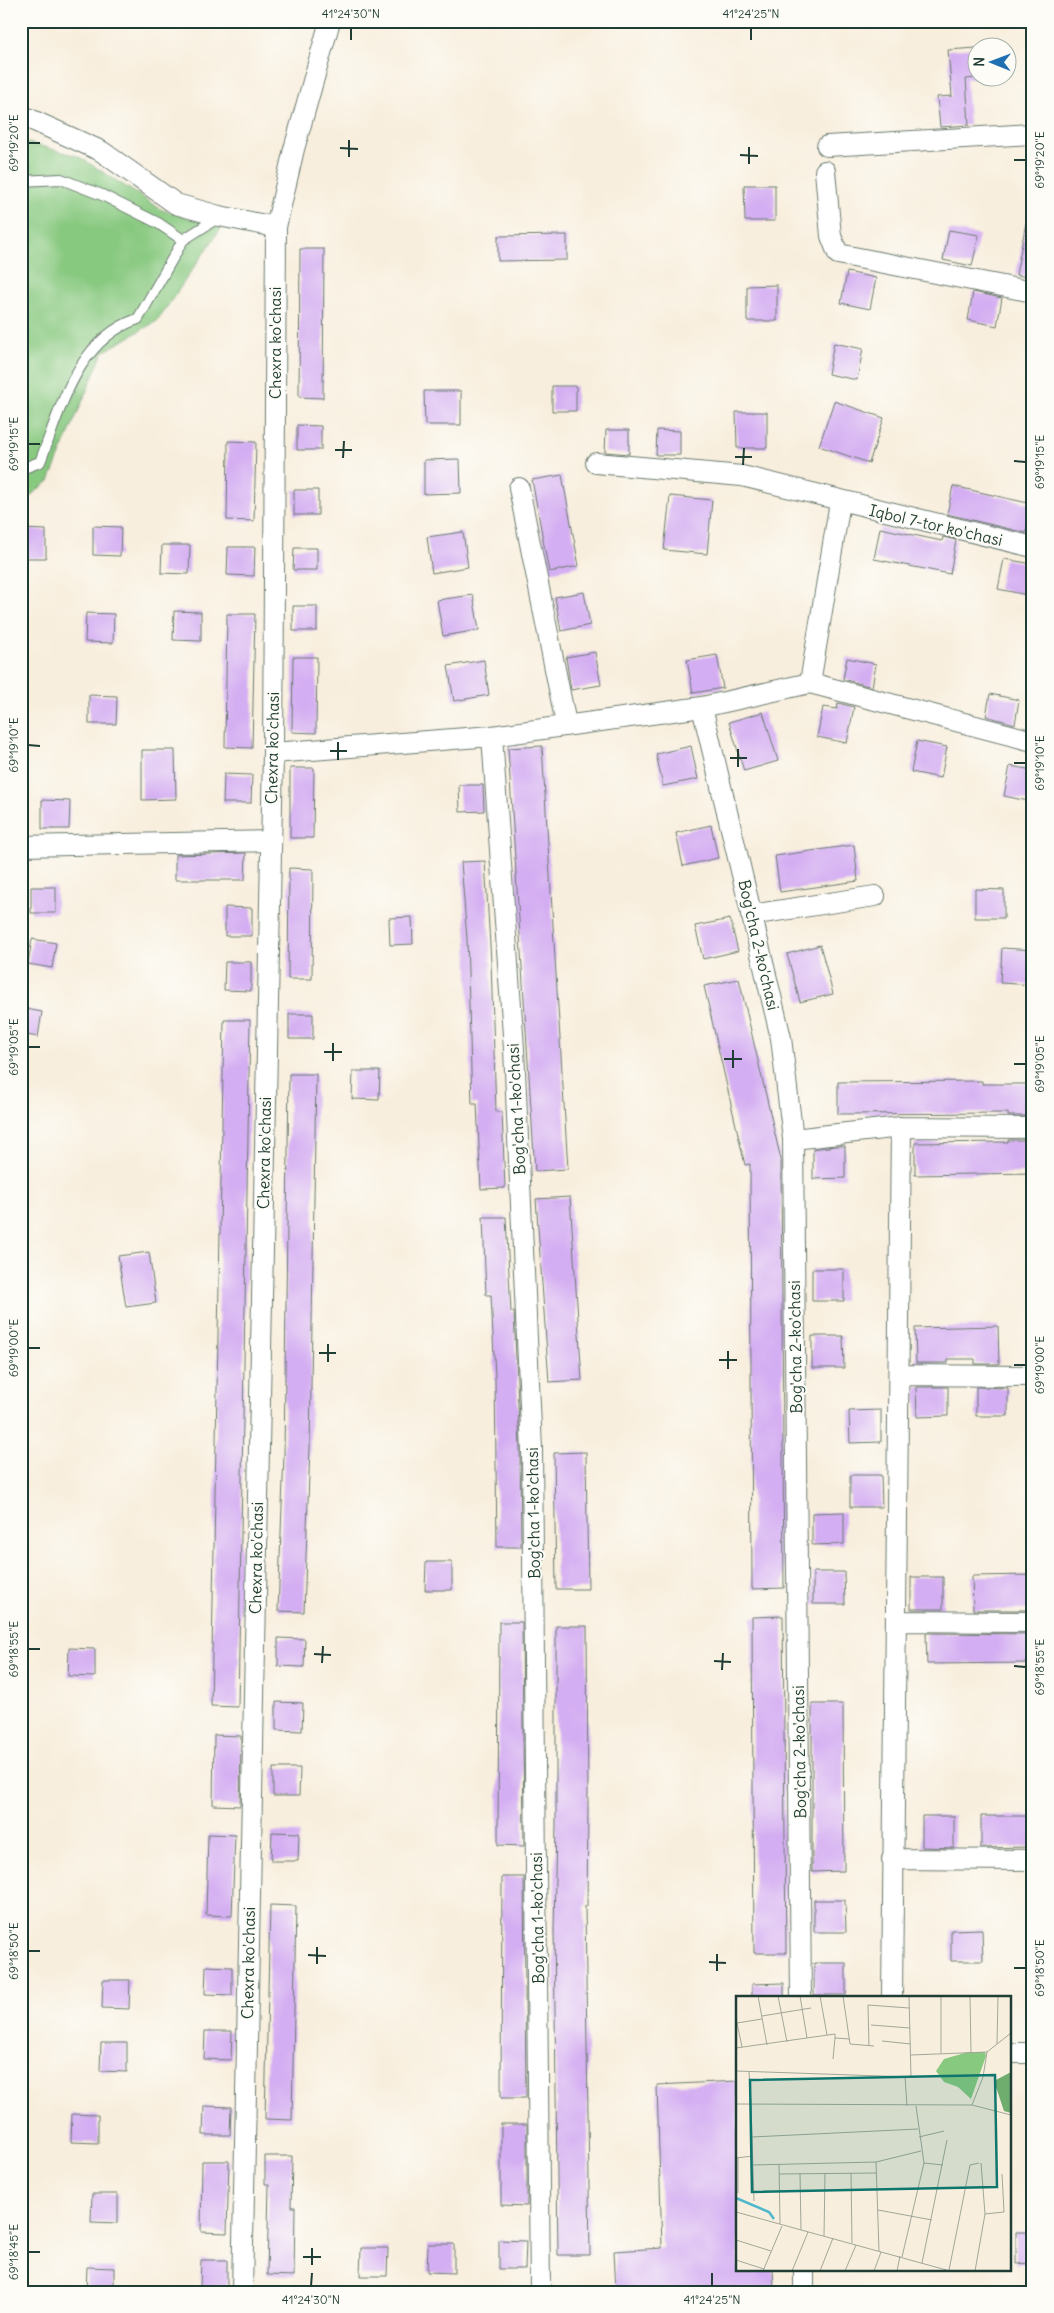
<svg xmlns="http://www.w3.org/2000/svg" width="1054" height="2313" font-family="Delius,sans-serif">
<rect width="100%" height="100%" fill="#fdfcf7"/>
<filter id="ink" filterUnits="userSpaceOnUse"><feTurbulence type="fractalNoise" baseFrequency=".02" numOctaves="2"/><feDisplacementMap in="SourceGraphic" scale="10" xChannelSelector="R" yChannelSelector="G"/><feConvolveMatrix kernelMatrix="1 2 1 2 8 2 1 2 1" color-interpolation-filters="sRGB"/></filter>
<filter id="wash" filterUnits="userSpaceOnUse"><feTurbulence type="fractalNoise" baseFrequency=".0096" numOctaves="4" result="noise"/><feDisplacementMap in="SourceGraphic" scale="20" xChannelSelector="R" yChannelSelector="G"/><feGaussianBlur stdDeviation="1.12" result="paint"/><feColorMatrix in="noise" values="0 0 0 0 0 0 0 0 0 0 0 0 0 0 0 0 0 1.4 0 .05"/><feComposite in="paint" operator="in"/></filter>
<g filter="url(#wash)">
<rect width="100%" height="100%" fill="#f8eedd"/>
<path fill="#88c980" stroke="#54835a" d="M21,141l57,15 84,54 60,17 -65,94 -54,31 -54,129 -28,22z"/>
<g id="blocks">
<path fill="#d4aef2" d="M976,48v30l-10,1 3,46 -29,2 -3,-30 15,-1 -4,-46z
M744,185h31v36h-30z
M1026,223l7,1v54l-17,-3z
M949,230l30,5 -7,31 -29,-6z
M567,235v25l-69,1v-25z
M300,249h24l-1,149 -24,-1z
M847,272l29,6 -6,31 -29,-6z
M777,285v36h-30v-35z
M973,292l29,6 -5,28 -29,-6z
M834,343l29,6 -6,31 -29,-6z
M552,386h24v25h-24z
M424,391h37v34h-36z
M834,401l50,17 -15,45 -50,-17z
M736,412h31v36h-30z
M297,425l24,1v24h-24z
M606,430h23v24l-24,-2z
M657,430l23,1v24h-24z
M228,441l28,1 -2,79 -27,-1z
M460,459l1,34 -37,1v-34z
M562,475l17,91 -30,6 -17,-92z
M953,486l79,18 -6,29 -79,-19z
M294,490h24v25h-24z
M670,496l42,4 -5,54 -43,-4z
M93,526l28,1 -1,29 -27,-1z
M880,528l62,13 1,-4 13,3 -6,34 -76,-15z
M21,529l25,1v28h-25z
M463,532l5,35 -36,6 -5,-36z
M162,545h28l-1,29 -28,-1z
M228,547h27l-1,29 -27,-1z
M294,548h23v22h-24z
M1004,559l29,5 -6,31 -29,-6z
M584,592l6,33 -29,6 -6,-34z
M473,595l6,35 -36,6 -6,-36z
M293,606h24v25h-24z
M174,611l27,1v29l-28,-1z
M86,613l28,1 -1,29 -28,-1z
M227,614h28l-3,134 -27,-1z
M595,652l6,33 -30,5 -5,-33z
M717,655l6,33 -30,5 -6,-33z
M293,657h24l-1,76 -24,-1z
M847,658l29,6 -4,23 -29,-8z
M484,660l5,35 -35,6 -6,-35z
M990,694l29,6 -4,24 -29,-8z
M89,695l28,1 -1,28h-27z
M838,703l16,4 -7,36 -30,-6 6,-30 14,2z
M763,712l15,49 -34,10 -15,-49z
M917,741l30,6 -6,31 -30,-6z
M542,746l26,423 -33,2 -27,-423z
M691,746l7,33 -35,7 -7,-32z
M142,750h33l1,49 -34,1z
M1010,766l23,4v32l-29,-6z
M290,768h24l-1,70h-23z
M224,774l28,1 -1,28h-28z
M459,785h24l1,26 -24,1z
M42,800l28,1 -1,28h-27z
M711,825l7,33 -35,8 -7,-33z
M854,845l4,36 -78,11 -5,-36z
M246,853l-1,27h-70v-25z
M485,861l6,101 5,150h6l3,76 -24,1 -4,-85h-5l-5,-165 -6,-77z
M289,868l24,1 -1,110h-24z
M31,887h25v26h-25z
M975,889l29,1v28h-29z
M225,907l27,1v28h-27z
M412,917l1,27 -23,1 -1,-27z
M730,919l8,32 -35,8 -8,-33z
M32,939l24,4 -4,25 -24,-4z
M820,945l13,49 -33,8 -13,-48z
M1002,948l31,2v35l-33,-2z
M225,962h26v29l-27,-1z
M739,979l42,181 3,428 -32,1 -2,-425 -5,1 -41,-179z
M21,1008l21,4 -4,25 -17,-3z
M289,1014h24v25h-24z
M224,1020h26l-12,687 -27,-1z
M353,1071h27l-1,29 -27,-1z
M289,1074h27l-6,373 -6,165 -26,-1 6,-157z
M982,1081v3h51v32h-25v-3l-170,1v-32z
M1008,1140h25v33l-118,2v-32l93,-1z
M835,1146h10v32l-32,1v-30z
M570,1197l12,183 -33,2 -13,-183z
M483,1217h23l5,95h3l6,138 1,97h-24l-2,-170 -4,-82h-5z
M149,1252l7,51 -30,4 -8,-51z
M812,1269h32v32h-32z
M998,1326l1,38h-24v-5h-27v4h-32l-1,-35z
M812,1336h31l1,32h-32z
M916,1387h32v29l-31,1z
M976,1387l32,1v28h-32z
M881,1410v32l-31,1 -1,-32z
M586,1452l2,137h-32l-2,-136z
M850,1475h31l1,32h-32z
M844,1512v32l-32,1v-32z
M426,1562h26v28h-27z
M813,1572h31l1,32h-32z
M1033,1575v35h-60l-1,-34z
M911,1577h32v32h-32z
M783,1616l3,337h-32l-2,-336z
M499,1622h23l2,224 -26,-1z
M556,1626h31l1,181 -1,99h-2l5,349h-32l-4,-325 2,-105z
M926,1633l107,1v29l-106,1z
M278,1638l27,1 -1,28 -26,-1z
M69,1648l26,1v28l-27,-1z
M276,1702l27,1 -1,28 -26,-1z
M812,1704h31l1,167 -32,1z
M214,1735l27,1 -1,70 -27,-1z
M273,1768h27l-1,28h-26z
M922,1816h32v32l-32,-1z
M981,1816h52v31l-52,1z
M272,1832l27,1 -1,28h-27z
M208,1834l27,1 -3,81 -26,-1z
M502,1877h22l2,221h-25z
M814,1900h31l1,32h-32z
M270,1905l26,1 -4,214 -27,-1z
M982,1929l1,32h-32v-31z
M814,1963h32v32h-32z
M206,1966l26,1v28l-27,-1z
M103,1980h27l-1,29 -27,-1z
M784,1983v14h-32v-13z
M205,2031h27l-1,29 -27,-1z
M101,2043h26v29l-27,-1z
M738,2081v188h35l1,19 -158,4 -2,-41 48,-3 -5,-163z
M204,2106l27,1 -1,28h-27z
M72,2114l26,1v28l-27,-1z
M501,2124h26v82l-26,-1z
M265,2156h27l-1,51h4l-1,69 -27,-1 2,-91h-4z
M202,2161h27l-2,72 -26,-1z
M92,2194h26v29l-27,-1z
M1016,2232h17v31l-17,1z
M499,2240l27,1 -1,28h-26z
M428,2244h26v29l-27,-1z
M361,2248h27l-1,28h-27z
M201,2260h26v28h-27z
M87,2267l27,1v24h-28z"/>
</g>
</g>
<g filter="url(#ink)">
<use href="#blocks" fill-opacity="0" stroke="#6b7b6f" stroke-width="1"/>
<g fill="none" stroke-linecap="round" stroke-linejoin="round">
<g stroke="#6b7b6f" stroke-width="12">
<path id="lane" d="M21,181l40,-2 41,16 56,28 25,17
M21,469l19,-7c21,-54 37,-123 98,-143l45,-79 36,-23"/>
</g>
<g stroke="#6b7b6f" stroke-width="22">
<path id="street" d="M21,115l80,36 75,53 43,12 57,11
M827,146l206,-12
M825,171l6,65 7,18 195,38
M596,463l146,13 291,71
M519,488l47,236
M810,683l30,-181
M702,707l79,331 12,101 8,858
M492,736l22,313 18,401 8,842
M273,753l219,-17 210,-29 108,-24 223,58
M21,846l249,-5
M751,915l124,-19
M793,1139l108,-12 132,1
M899,1375l134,1
M896,1621l137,1
M892,1859l141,1
M892,1997l9,-870
M1010,2053h23
M804,2269v23
M242,2292l31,-1539 3,-526 18,-78 36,-128"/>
</g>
<use href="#lane" stroke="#fff" stroke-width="10"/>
<use href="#street" stroke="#fff" stroke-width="20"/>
</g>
</g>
<path fill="none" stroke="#1f3d34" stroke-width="2" d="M351,40v-12M751,40v-12M28,143h12M340,148l18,1M740,155l18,1M349,157v-17M1014,160h12M749,164v-17M28,444h12M335,450h17M735,457h17M343,458l1,-17M1014,461l12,1M743,465l1,-17M28,745l12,1M330,751h17M730,758h17M338,760v-18M1014,763h12M738,767v-18M28,1047h12M324,1052h18M724,1059h18M333,1061v-18M1014,1064h12M733,1068v-18M28,1348h12M319,1353h17M719,1360h18M328,1362v-18M1014,1365h12M728,1369v-18M28,1649h12M314,1654l17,1M714,1661l17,1M322,1663l1,-17M1014,1666l12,1M722,1670l1,-17M28,1951h12M308,1955l18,1M709,1962l17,1M317,1964v-17M1014,1968h12M717,1971v-17M28,2252h12M303,2257h18M312,2265v-17M311,2286l1,-13M712,2286v-13"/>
<g text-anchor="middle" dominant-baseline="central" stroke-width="4" stroke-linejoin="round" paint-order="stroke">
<g font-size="16" fill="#1f3d34" stroke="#fdfcf7">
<text transform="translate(275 343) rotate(-90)">Chexra ko'chasi</text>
<text transform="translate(936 525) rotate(13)">Iqbol 7-tor ko'chasi</text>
<text transform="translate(272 748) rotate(-89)">Chexra ko'chasi</text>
<text transform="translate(759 945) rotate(77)">Bog'cha 2-ko'chasi</text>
<text transform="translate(516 1109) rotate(-93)">Bog'cha 1-ko'chasi</text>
<text transform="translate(264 1153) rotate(-89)">Chexra ko'chasi</text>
<text transform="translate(795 1347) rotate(-91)">Bog'cha 2-ko'chasi</text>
<text transform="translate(533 1513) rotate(-91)">Bog'cha 1-ko'chasi</text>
<text transform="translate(256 1558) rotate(-89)">Chexra ko'chasi</text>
<text transform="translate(799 1752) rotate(-91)">Bog'cha 2-ko'chasi</text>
<text transform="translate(537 1918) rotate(-91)">Bog'cha 1-ko'chasi</text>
<text transform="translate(248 1963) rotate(-89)">Chexra ko'chasi</text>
</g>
</g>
<g transform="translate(736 1996)">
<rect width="275" height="275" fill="#f8eedd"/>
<path d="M232,56h17l1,4 -15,43 -13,-12 -14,-5 -8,-11 8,-12z" fill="#88c980"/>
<path d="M275,76v41l-7,-2 -10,-30z" fill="#6ead6e"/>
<path fill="none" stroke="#4fb8cd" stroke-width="2.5" d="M0,202l33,14 5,7"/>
<path fill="none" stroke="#a1a799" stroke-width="1" d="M22,0l9,49M42,0l9,46M64,0l7,42M84,0l7,39M107,0l7,48 24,2M205,0v57M234,0l1,56M26,20l49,-8M0,22l6,29M1,27l25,-4M135,29l39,3M146,45l29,3M261,48l1,-48M133,50l-1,-41 41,3M0,52l99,-14v4l15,1M175,59l76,-3 24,-19M97,63l2,-21M0,75l175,6 -2,-81M13,75l2,34M169,80l2,30M0,108l236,1 39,10M15,109l3,96M236,109l11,-28 4,-25M16,141l166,-8M183,141l25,-6M2,161v36M0,162l17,-2M140,166l3,89M188,167l19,2M43,168l1,60M17,169l123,-3 45,-11M64,177l1,57M115,177l1,70M43,178l98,-1M142,214l54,10M0,216l214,59M249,218l19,-2 -2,-38M88,240l1,-63M0,244l35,11M166,261l22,-94 -8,-57M0,264l28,9M186,267l25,-123M213,274l21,-105 9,-2M27,275l19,-45M56,275l16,-39M84,275l13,-33M109,275l11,-26M138,275l7,-19M161,275l3,-15M239,275l10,-57 -4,-51"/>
<path fill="#0f766e" fill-opacity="0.15" stroke="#0f766e" stroke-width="2.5" d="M259,79l2,112 -245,5 -2,-112z"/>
<rect width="275" height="275" fill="none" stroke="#1f3d34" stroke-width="2.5"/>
</g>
<rect width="1054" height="2313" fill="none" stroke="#fdfcf7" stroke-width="55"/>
<g transform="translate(992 62) rotate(271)"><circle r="24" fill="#fdfcf7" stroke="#a4b0a9"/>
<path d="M0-4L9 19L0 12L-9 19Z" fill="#1f6fb2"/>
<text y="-8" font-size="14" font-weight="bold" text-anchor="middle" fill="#1f3d34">N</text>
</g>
<rect x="28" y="28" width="998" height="2258" fill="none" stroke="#1f3d34" stroke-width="2"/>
<g font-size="12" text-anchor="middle" fill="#1f3d34">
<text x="351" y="18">41°24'30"N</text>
<text x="751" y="18">41°24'25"N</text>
<text transform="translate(14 143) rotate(-90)" y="4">69°19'20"E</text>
<text transform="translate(1040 160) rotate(-90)" y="4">69°19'20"E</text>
<text transform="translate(14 444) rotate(-90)" y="4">69°19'15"E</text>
<text transform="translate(1040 462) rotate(-90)" y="4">69°19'15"E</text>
<text transform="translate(14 745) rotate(-90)" y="4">69°19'10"E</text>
<text transform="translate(1040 763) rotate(-90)" y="4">69°19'10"E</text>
<text transform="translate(14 1047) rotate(-90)" y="4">69°19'05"E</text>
<text transform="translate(1040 1064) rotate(-90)" y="4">69°19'05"E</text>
<text transform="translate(14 1348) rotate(-90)" y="4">69°19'00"E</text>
<text transform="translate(1040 1365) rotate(-90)" y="4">69°19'00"E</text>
<text transform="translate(14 1649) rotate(-90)" y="4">69°18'55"E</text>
<text transform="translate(1040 1667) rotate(-90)" y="4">69°18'55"E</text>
<text transform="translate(14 1951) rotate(-90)" y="4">69°18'50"E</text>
<text transform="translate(1040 1968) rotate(-90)" y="4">69°18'50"E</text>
<text transform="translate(14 2252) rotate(-90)" y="4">69°18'45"E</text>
<text x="311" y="2304">41°24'30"N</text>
<text x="712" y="2304">41°24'25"N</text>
</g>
</svg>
